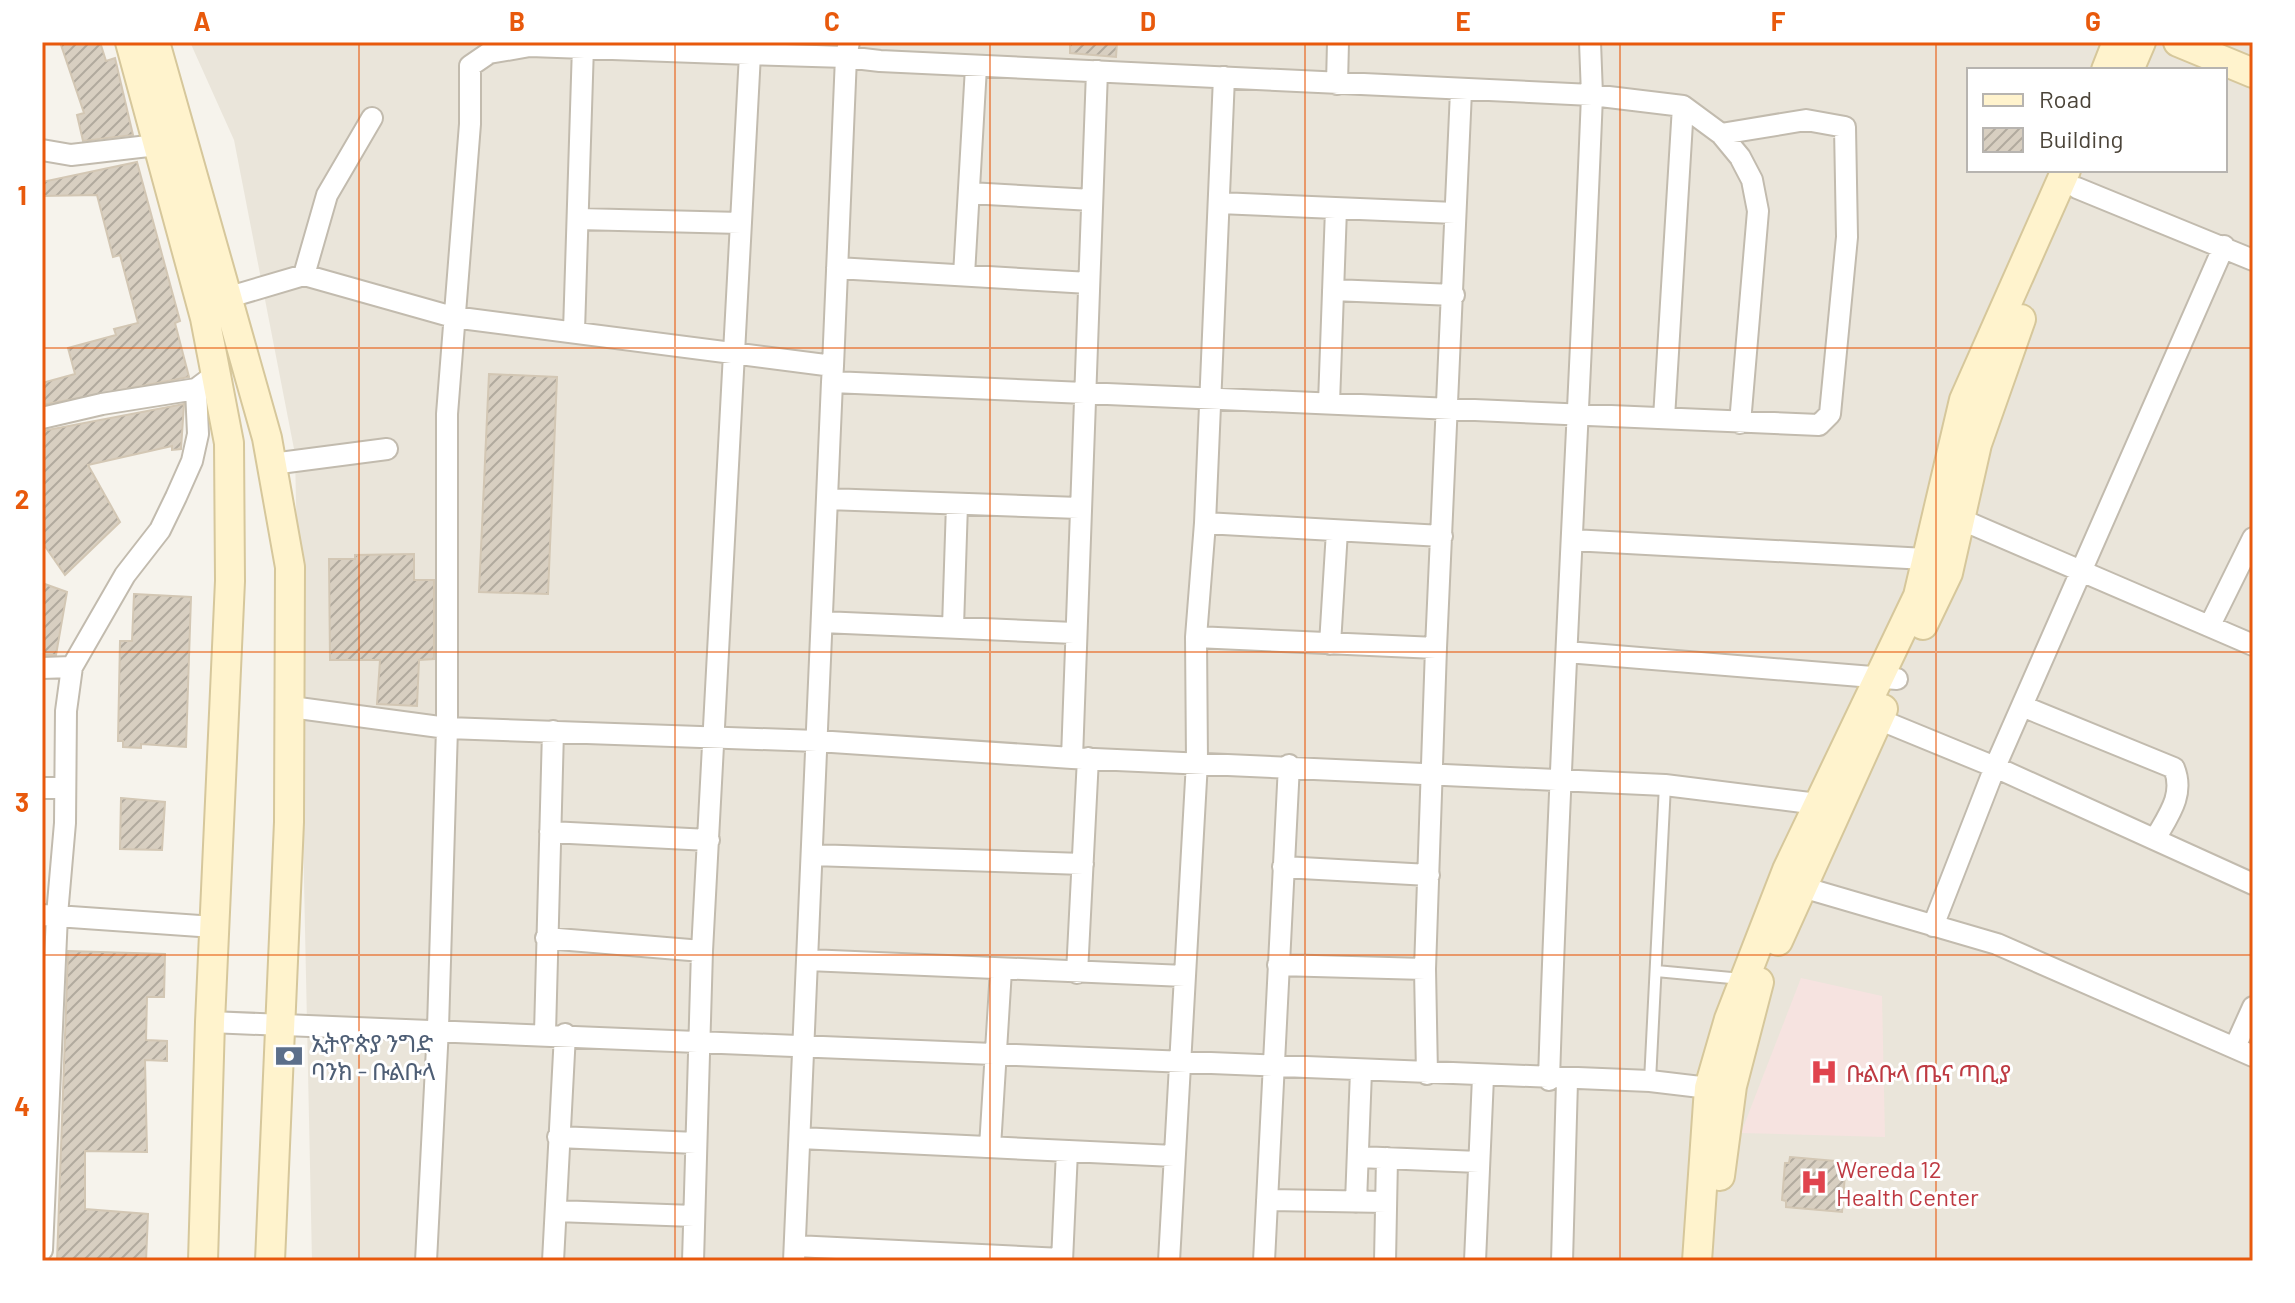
<svg xmlns="http://www.w3.org/2000/svg" width="2295" height="1303" font-family="Barlow,'Noto Sans Ethiopic',sans-serif">
<defs>
<pattern id="building-hatch" width="6" height="6" patternUnits="userSpaceOnUse" patternTransform="scale(2)"><rect width="6" height="6" fill="#d8cfc1"/><path d="M-1 1l2-2M0 6l6-6M5 7l2-2" fill="none" stroke="#b1aa9e"/></pattern>
</defs>
<rect width="100%" height="100%" fill="#f6f3ec"/>
<path fill="#eae5da" fill-rule="evenodd" d="M190,42h2063v1219h-1941l-17,-807 -61,-314zM1969,70h256v100h-256z"/>
<path fill="#f6e3e0" d="M1801,978l81,18 3,141 -144,-4z"/>
<path fill="url(#building-hatch)" stroke="#d3c7b4" stroke-width="2" d="M60,42h40l6,19 9,-3 18,77 -50,6 -6,-26 7,-2z
M1070,42h47l-1,15 -46,-4z
M137,162l43,159 -5,2 14,54 -147,28v-22l33,-9 -7,-26 48,-13 -2,-6 24,-6 -18,-68 -7,2 -16,-62 -55,1v-14z
M489,374l68,3 -9,217 -69,-2z
M184,404l-3,45 -9,1v-4l-84,19 32,57 -55,53 -23,-33v-111z
M414,554v26h20v79l-15,1 -2,46 -40,-2 3,-44h-50l-1,-101h26v-4z
M42,583l25,9 -11,63h-14z
M134,594l57,3 -5,150 -45,-3v4l-18,-1v-6h-5l2,-100h12z
M121,798l44,4 -3,48 -42,-1z
M68,951l97,3 -1,43h-17l-1,43 21,1v20l-22,-1 2,92 -62,-1v58l63,5 -2,47h-89z
M1790,1157l56,5 -4,50 -56,-5v-6l-4,-1 3,-37h4z"/>
<g fill="none" stroke-linecap="round" stroke-linejoin="round">
<g stroke="#c2bbae" stroke-width="14">
<path id="lane" d="M1656,971l86,8
M1650,1081l15,-296"/>
</g>
<g stroke="#c2bbae" stroke-width="24">
<path id="street" d="M849,42l-3,15 34,4 712,34c-13,329 -33,656 -43,985
M1590,42l2,53 91,11 38,28 19,23 12,23 6,31 -18,212
M1337,84l1,-42
M42,150l29,5 86,-10
M2077,188l176,72
M969,193l123,7
M1219,203l236,10
M578,219l163,4
M837,268l252,15
M304,275l23,-80 45,-77
M964,275l12,-208
M1333,290l121,5
M226,298l78,-23 149,42 380,49 -1,16 987,43 11,-11 17,-177 -2,-110 -39,-7 -85,14
M574,331l9,-285
M1329,403l7,-194
M42,418l60,-14 94,-15
M1664,418l19,-312
M272,464l115,-15
M827,499l252,9
M1960,519l293,126
M1205,523l237,13
M1572,540l354,19
M822,622l252,11
M2210,625l43,-87
M953,627l4,-123
M1196,637l240,11
M1330,644l7,-113
M1567,652l330,27
M42,668l30,-1 53,-92 35,-45 16,-33 16,-36 6,-27 -2,-45 20,-15
M2022,706l152,62c11,27 -6,48 -19,71
M291,707l156,21 370,13 255,17 593,27 153,19
M1878,719l117,48 258,117
M1072,758l25,-687
M42,788h23
M550,832l159,8
M812,855l271,9
M1283,867l146,8
M1802,887l195,57 256,112
M42,915l172,12
M1933,926l62,-159 229,-521
M546,938l156,13
M808,960l377,16
M1278,965l147,4
M1077,973l11,-215
M210,1022l1440,59 59,7
M545,1033l8,-302
M2235,1047l18,-40
M1427,1074l-2,-105 11,-321 25,-557
M558,1137l138,6
M800,1138l374,18
M990,1147l11,-177
M1358,1157l121,5
M1267,1200l119,2
M1356,1202l5,-131
M556,1211l138,5
M795,1246l267,13
M42,1250l15,-335 8,-92 1,-112 6,-44
M426,1261l12,-233 9,-300v-314l23,-290v-58l19,-13 41,-7 220,8
M553,1261l12,-227
M693,1261l9,-310 48,-897 96,3 -13,309
M794,1261l38,-879
M1062,1261l5,-110
M1169,1261l28,-499 -1,-125 9,-114 19,-446
M1264,1261l25,-496
M1385,1261l2,-103
M1475,1261l8,-184
M1562,1261l5,-180"/>
</g>
<g stroke="#d6c79b" stroke-width="32">
<path id="secondary" d="M130,42l75,276 24,125 1,138 -20,441 -7,239
M155,42l112,396 23,129 -1,255 -19,439
M2178,42l75,31
M2106,70l11,-28
M2129,70l12,-28
M1923,625l25,-52 29,-129 44,-125
M1778,941l105,-232
M1720,1176l12,-90 27,-104
M1697,1261l12,-173 20,-69 58,-149 131,-274 46,-196 102,-230"/>
</g>
<use href="#lane" stroke="#fff" stroke-width="10"/>
<use href="#street" stroke="#fff" stroke-width="20"/>
<use href="#secondary" stroke="#fff3cd" stroke-width="28"/>
</g>
<path fill="none" stroke="#e8590c" stroke-width="2" stroke-opacity="0.55" d="M359,42v1219M675,42v1219M990,42v1219M1305,42v1219M1620,42v1219M1936,42v1219M42,348h2211M42,652h2211M42,955h2211"/>
<defs>
<g id="bank-bare" transform="scale(2.16)"><path d="M-6-4H6V4H-6ZM0-2.3a2.3 2.3 0 1 0 0 4.6a2.3 2.3 0 1 0 0-4.6Z" fill="#5c6f8a" stroke="#fff" stroke-width="2.5" paint-order="stroke"/></g>
<g id="hospital-bare" transform="scale(2.16)"><path d="M-5-5h3v3.5h4V-5h3V5h-3V1.5h-4V5h-3Z" fill="#e0444e" stroke="#fff" stroke-width="2.5" paint-order="stroke"/></g>
</defs>
<g fill-rule="evenodd">
<use href="#bank-bare" x="289" y="1056"/>
<use href="#hospital-bare" x="1824" y="1072"/>
<use href="#hospital-bare" x="1814" y="1182"/>
</g>
<g text-anchor="middle" dominant-baseline="central" stroke-width="6" stroke-linejoin="round" paint-order="stroke">
<g font-size="24" fill="#4e5e75" stroke="#fff" text-anchor="start">
<text x="311" y="1042">ኢትዮጵያ ንግድ<tspan x="311" dy="28">ባንክ - ቡልቡላ</tspan></text>
</g>
<g font-size="24" fill="#be3a42" stroke="#fff" text-anchor="start">
<text x="1846" y="1072">ቡልቡላ ጤና ጣቢያ</text>
<text x="1836" y="1168">Wereda 12<tspan x="1836" dy="28">Health Center</tspan></text>
</g>
</g>
<rect width="2295" height="1303" fill="none" stroke="#ffffff" stroke-width="88"/>
<rect x="1967" y="68" width="260" height="104" fill="#ffffff" stroke="#b7b4b0" stroke-width="2"/>
<rect x="1983" y="94" width="40" height="12" fill="#fff3cd" stroke="#b7b4b0" stroke-width="2"/>
<text x="2039" y="108" font-size="24" fill="#4b4439">Road</text>
<rect x="1983" y="128" width="40" height="24" fill="url(#building-hatch)" stroke="#b7b4b0" stroke-width="2"/>
<text x="2039" y="148" font-size="24" fill="#4b4439">Building</text>
<rect x="44" y="44" width="2207" height="1215" fill="none" stroke="#e8590c" stroke-width="3"/>
<g font-size="26" text-anchor="middle" font-weight="bold" fill="#e8590c">
<text x="202" y="31">A</text>
<text x="517" y="31">B</text>
<text x="832" y="31">C</text>
<text x="1148" y="31">D</text>
<text x="1463" y="31">E</text>
<text x="1778" y="31">F</text>
<text x="2093" y="31">G</text>
<text x="22" y="205">1</text>
<text x="22" y="509">2</text>
<text x="22" y="812">3</text>
<text x="22" y="1116">4</text>
</g>
</svg>
